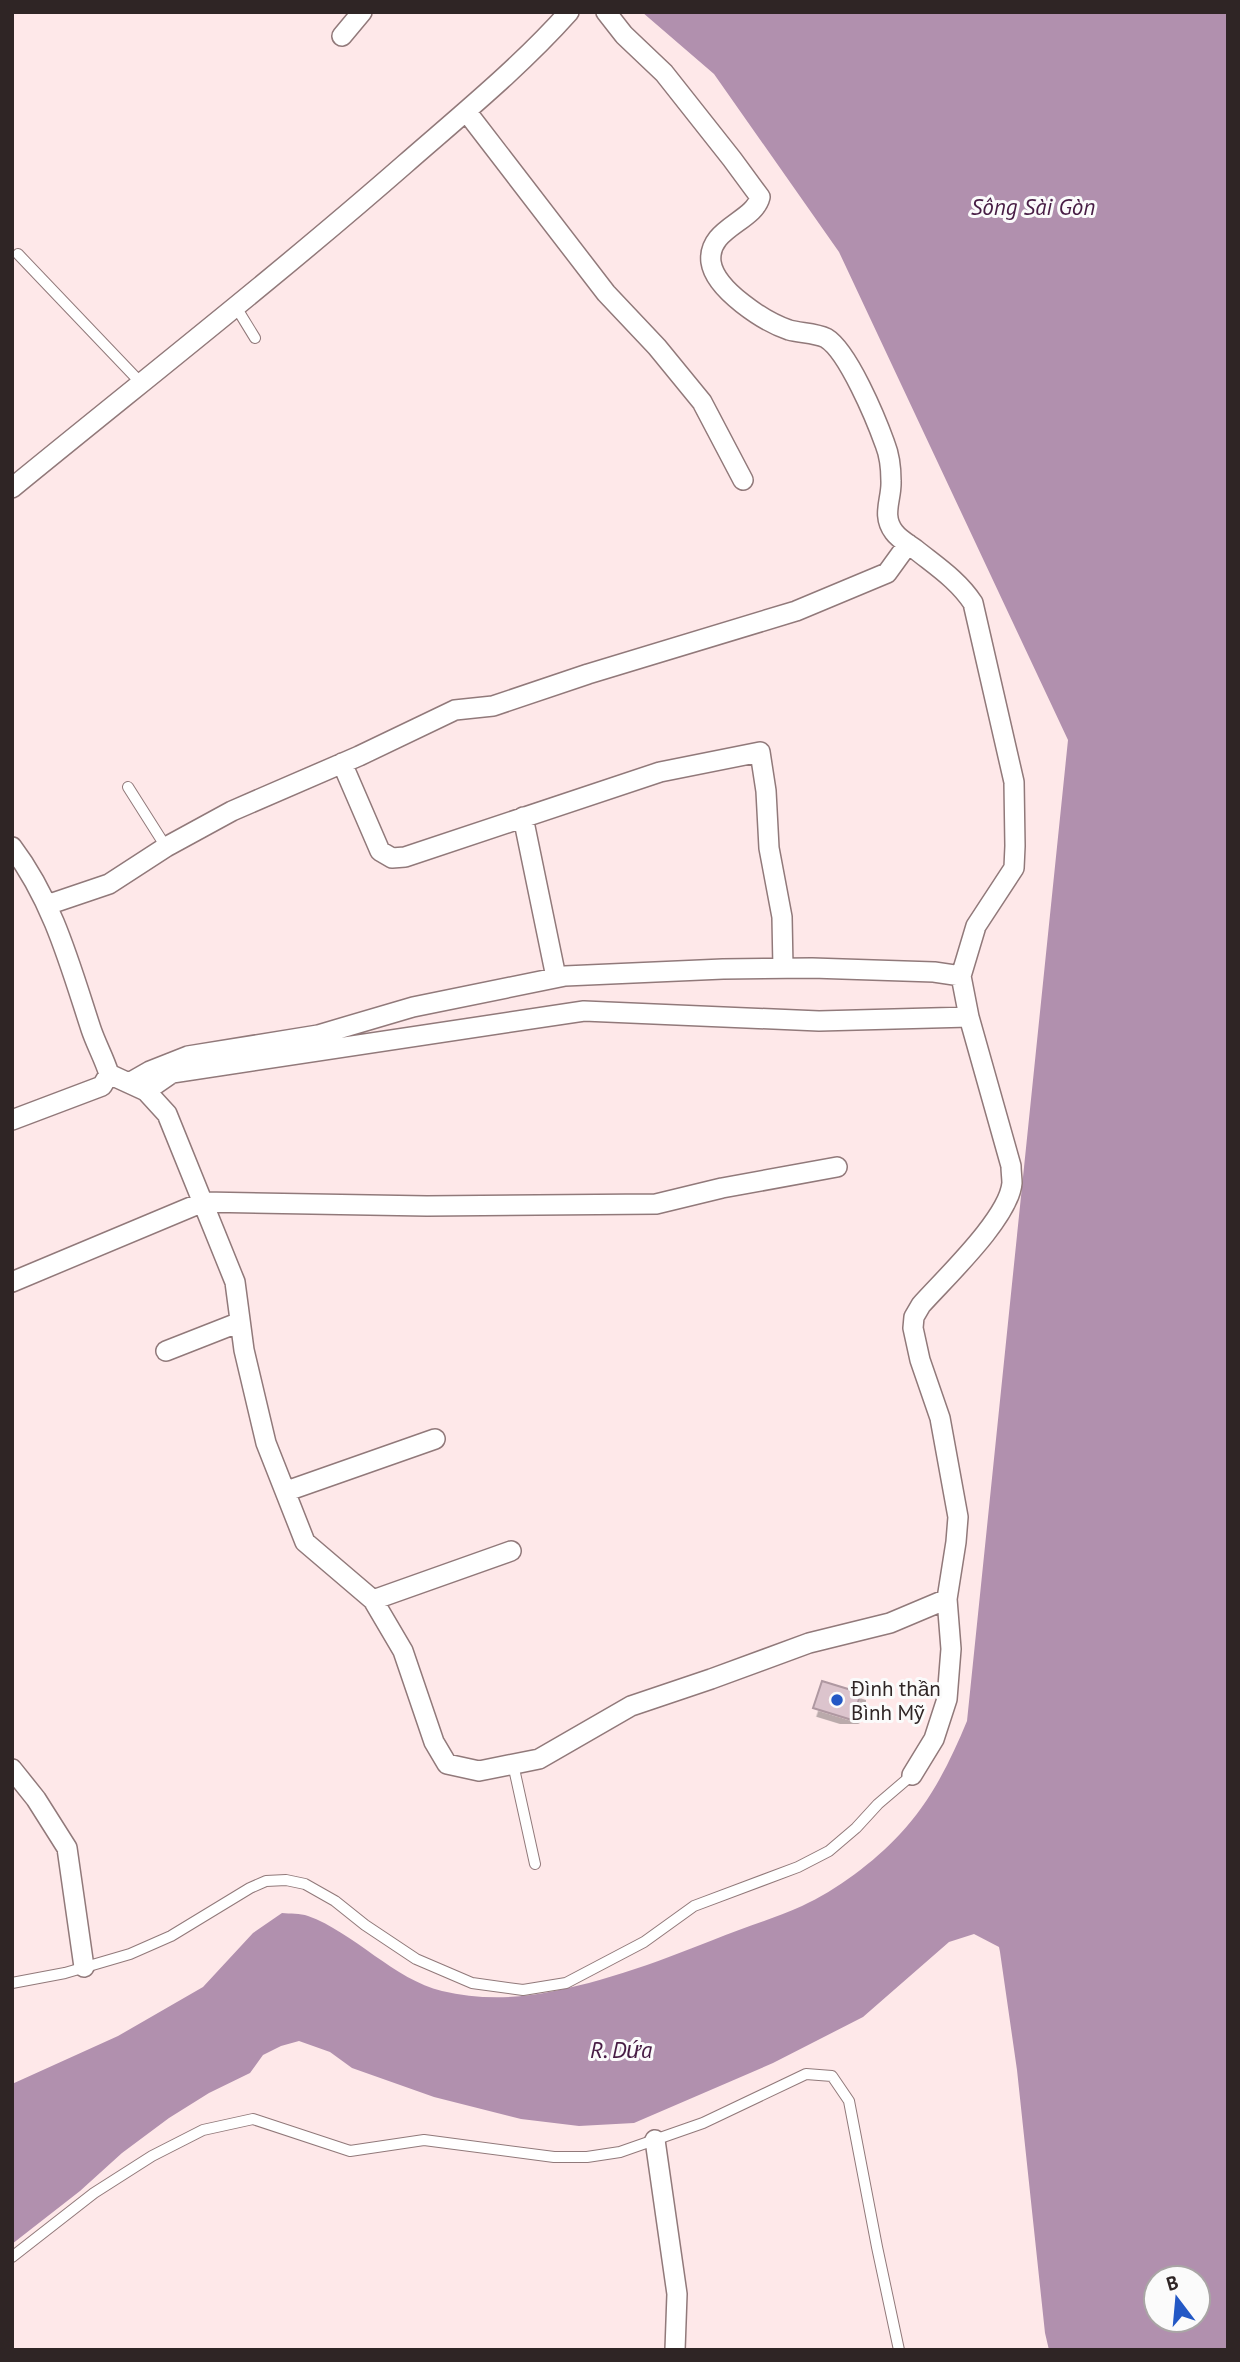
<svg xmlns="http://www.w3.org/2000/svg" width="1240" height="2362" font-family="'PT Sans',sans-serif">
<defs>
<filter id="shadow"><feDropShadow dx="4.5" dy="8" stdDeviation="0" flood-color="#0004"/></filter>
</defs>
<rect width="100%" height="100%" fill="#fee8e9"/>
<path fill="#b190ae" fill-rule="evenodd" d="M642,12h586v2338h-179l-4,-17 -28,-263 -17,-118 -1,-5 -25,-13 -25,8 -86,75 -90,46 -139,60 -55,3 -58,-7 -87,-22 -82,-29 -22,-16 -31,-11 -18,5 -18,9 -13,18 -41,20 -40,25 -47,35 -42,38 -68,53v-160l106,-48 85,-49 50,-54 29,-20c8,1 18,0 26,3 45,16 87,64 134,75 29,7 59,8 89,4 62,-9 124,-32 182,-55 29,-12 60,-21 89,-34 35,-16 72,-44 98,-72 31,-33 50,-72 67,-113l101,-981 -229,-488 -125,-178zM1156,2278h42v42h-42z"/>
<path fill="#dcc4cd" stroke="#af98a1" stroke-width="2" filter="url(#shadow)" d="M822,1681l39,12 -9,27 -39,-12z"/>
<g fill="none" stroke-linecap="round" stroke-linejoin="round">
<g stroke="#91797a" stroke-width="12">
<path id="lane" d="M18,254l123,129
M236,307l19,31
M128,787l38,60
M513,1764l22,100
M12,1983l53,-10 65,-19 41,-18 79,-48 16,-7 20,-1 19,4 30,17 30,24 51,34 56,24 51,7 43,-7 78,-41 50,-36 104,-39 31,-16 27,-23 22,-24 34,-29
M12,2257l82,-64 58,-37 51,-26 50,-11 97,32 74,-11 130,17h33l33,-5 83,-29 103,-49 26,2 17,25 28,146 22,103"/>
</g>
<g stroke="#91797a" stroke-width="22">
<path id="street" d="M606,12l18,23 40,38 68,86 28,38c-6,25 -53,31 -49,65 4,28 54,60 78,68 11,3 27,3 37,8 22,13 50,81 59,106 4,10 6,26 6,37 1,18 -10,34 3,51 5,7 14,12 21,17 21,17 43,31 58,54l41,179 1,64 -1,22 -38,58 -15,50 8,41 42,149c0,6 1,12 1,17 -3,35 -67,95 -91,122l-7,12 -1,11 7,32 20,58 18,99 -2,25 -9,57 4,50 -4,50 -13,40 -22,36
M342,36l20,-24
M466,111l140,182 51,54 45,55 41,78
M12,488c132,-108 265,-212 393,-324 56,-49 115,-97 164,-152
M342,763l38,88 12,7 13,-1 255,-85 100,-20 6,39 3,57 13,69 1,51
M523,817l33,160
M12,847c41,54 58,118 79,182 5,15 13,29 18,45l-7,12 -90,34
M47,905l62,-21 57,-37 66,-36 127,-55 96,-46 38,-4 95,-32 208,-63 91,-38 21,-29
M109,1074l37,17 21,23 68,168 9,68 22,93 39,99 68,58 30,51 31,91 13,22 32,7 60,-12 92,-53 80,-27 98,-36 81,-20 57,-24
M129,1083l21,-12 38,-15 130,-21 95,-28 152,-31 158,-7 89,-1 122,4 27,4
M146,1091l26,-18 412,-62 235,10 150,-4
M12,1282l191,-80 224,4 229,-2 66,-16 115,-21
M166,1351l74,-29
M287,1491l148,-52
M373,1600l138,-49
M12,1769l24,30 31,49 17,119
M655,2140l22,154 -2,56"/>
</g>
<use href="#lane" stroke="#fff" stroke-width="10"/>
<use href="#street" stroke="#fff" stroke-width="19"/>
</g>
<circle fill="#2358c5" stroke="#fbfbfb" stroke-width="2.5" cx="837" cy="1700" r="7"/>
<g text-anchor="middle" dominant-baseline="central" stroke-width="6" stroke-linejoin="round" paint-order="stroke">
<g font-size="21" fill="#2f2525" stroke="#fbfbfb" text-anchor="start">
<text x="851" y="1688">Đình thần<tspan x="851" dy="24">Bình Mỹ</tspan></text>
</g>
<g font-size="23" font-style="italic" fill="#471c44" stroke="#fbfbfb">
<text x="1033" y="206">Sông Sài Gòn</text>
<text x="621" y="2049">R. Dứa</text>
</g>
</g>
<rect width="1240" height="2362" fill="none" stroke="#2f2525" stroke-width="28"/>
<g transform="translate(1177 2299) rotate(344)"><circle r="33" fill="#fbfbfb" stroke="#a9a5a5" stroke-width="2"/>
<path d="M0-5L12 26L0 18L-12 26Z" fill="#2358c5"/>
<text y="-10" font-size="19" font-weight="bold" text-anchor="middle" fill="#2f2525">B</text>
</g>
</svg>
